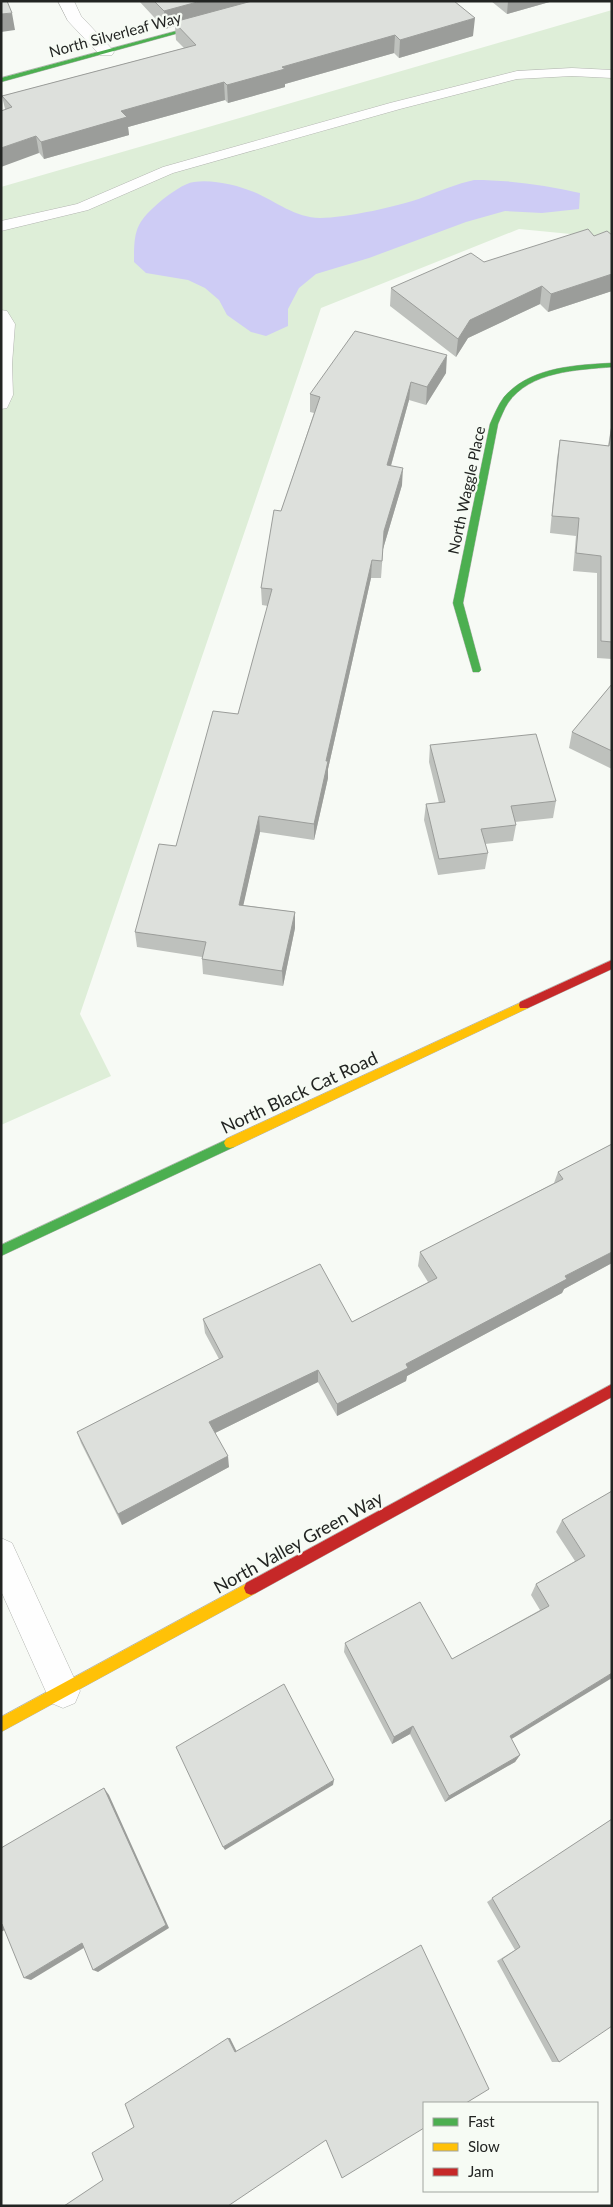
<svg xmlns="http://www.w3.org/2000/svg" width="613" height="2207" font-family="Lato,sans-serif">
<rect width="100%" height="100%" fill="#f7faf5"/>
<path fill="#deeed8" d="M612,10v228l-93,-9 -198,79 -241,706 31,62 -110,49v-938z"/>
<path fill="#ceccf5" d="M474,180c36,0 71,5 106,13l-1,16 -37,4 -37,-2 -39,11 -97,36 -53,16 -17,14 -11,21v17l-22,10 -15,-4 -24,-17 -8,-15 -14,-12 -17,-8 -42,-7 -12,-11c0,-33 2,-40 28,-62 8,-6 22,-17 32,-18 18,-3 43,3 60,10 21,9 42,26 66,26 25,0 81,-12 104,-21 17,-7 33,-13 50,-17z"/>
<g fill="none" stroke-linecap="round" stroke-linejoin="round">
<g stroke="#b3b5b1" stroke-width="1">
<path id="lane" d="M572,68l40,2v8l-40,-2 -55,3 -117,30 -227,64 -85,37 -87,21v-10l76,-17 86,-37 227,-64 127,-32z
M1,310l6,1 8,13 -3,40 1,31 -6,13 -6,1z"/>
</g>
<g stroke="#b3b5b1" stroke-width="1">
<path id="street" d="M58,1h16l7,15 31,33 2,3 -2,3h-12l-32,-34z
M1,1538l11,5 68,148 -5,12 -12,5 -12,-5 -50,-112z"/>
</g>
<g stroke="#b3b5b1" stroke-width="1">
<path id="fast" d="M210,22l5,1 -214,59v-4z
M612,363v4c-35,3 -82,4 -104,36 -4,6 -7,14 -10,21l-35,179 18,67 -2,2h-6l-20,-69 37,-179c4,-9 8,-19 14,-27 26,-30 71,-32 108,-34z
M230,1138l4,1 2,4 -2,4 -233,109v-11z"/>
</g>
<g stroke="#b3b5b1" stroke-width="1">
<path id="slow" d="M524,1001l4,1 1,3 -1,3 -294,139 -4,1 -4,-1 -2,-4 2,-4z
M251,1581l5,2 2,5 -2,5 -255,139v-15z"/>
</g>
<g stroke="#b3b5b1" stroke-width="1">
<path id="jam" d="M612,960v9l-84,39h-8l-1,-3 1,-3z
M612,1384v13l-356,196 -5,2 -5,-2 -2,-5 2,-5z"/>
</g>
<use href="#lane" fill="#fefefe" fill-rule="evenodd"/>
<use href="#street" fill="#fefefe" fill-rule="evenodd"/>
<use href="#fast" fill="#4caf50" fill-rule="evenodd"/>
<use href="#slow" fill="#ffc107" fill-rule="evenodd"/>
<use href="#jam" fill="#c62828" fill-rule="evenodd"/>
</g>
<path fill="#bec1bd" d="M139,1h315l19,35 -74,22 -5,-5 -109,31v3l-57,16 -3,-3 -97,27 1,8 -85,24 -39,-50 -3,-13 182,-48 -8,-8 -1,-14 -10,3z
M491,1h62l-46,13z
M612,235v56l-64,21 -8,-8 -72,34 -12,19 -66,-51 1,-18 93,-26 110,-26z
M446,373l-20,32 -17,-5 -18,66 11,19 -19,64 -2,29h-10l-43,191v9l-14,62 -54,-8 -17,73 52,7v16l-12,58 -80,-12 -1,-15v-2l-65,-10 -2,-15 103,-218 30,-108 -6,-1 -1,-17 20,-77 33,-98 -4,-1v-18z
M612,421v238l-15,-1v-85l-24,-2 3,-35 -26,-3 7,-75 3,-18 48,6z
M612,684v85l-43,-21 3,-16z
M430,745l126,56 -3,17 -38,4 1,3 -3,16 -28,3 3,9 -3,16 -47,6 -14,-55 2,-16 13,-1 -10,-41z
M612,1144v119l-48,26 -2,4 -155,83 -1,5 -69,35 -19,-34 -103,51 14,34 -107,58 -41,-82 -4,-11 142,-73 -14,-26 -2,-14 149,3 76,-40 -10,-16 2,-14 134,-69 4,-11z
M612,1491l-101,248 9,16 -5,7 -70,40 -35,-68 -18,10 -48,-92 1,-9 107,16 88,-49 -9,-15 5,-11 39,-23 -19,-29 6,-12z
M612,1819l-53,243h-7l-55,-101 18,-11 -28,-48z"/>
<path fill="#9b9d9a" d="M201,1h66l-93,21 1,4 -10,3 -1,-18z
M508,1h45l-46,13z
M12,13l3,17 -14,2v-18z
M475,18l-2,18 -74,22 1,-18z
M395,35l-1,18 -109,31v3l-57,16 -1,-18 55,-18z
M224,82l1,18 -97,27 1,8 -85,24 -3,-17 80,-31z
M36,136l3,17 -38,14v-19z
M612,274v17l-64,21 3,-18z
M542,286l-2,18 -72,34 -12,19 2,-18 12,-19z
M447,355l-1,18 -20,32 1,-18z
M411,382l-2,18 -23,83 1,-18z
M403,468l-1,17 -19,64 -2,29 3,-47z
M372,560l-1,18 -43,191v9l-14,62v-16l12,-63z
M259,816l1,16 -20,88 -1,-15z
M295,912v16l-12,58 -1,-15z
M612,1252v11l-48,26 -2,4 -155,83 -1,5 -69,35v-12l69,-40 159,-88z
M318,1370v12l-107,53 -2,-13z
M228,1456l1,11 -107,58 -4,-11z
M612,1673v5l-107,65 5,-7z
M413,1726l-3,8 -18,10 2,-7z
M520,1755l-5,7 -70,40 4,-6z
M334,1780l-1,5 -108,65 -2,-3z
M104,1788l5,7 60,133 -71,44 -5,-2z
M1,1924h1l8,3 -9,5z
M82,1943l5,3 -56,34 -7,-2z
M228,2038h2l7,14h-2z"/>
<path fill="#dde0dc" stroke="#9b9d9a" d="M1,1h6l5,12 -11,1z
M154,1h47l-37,10z
M252,1h202l21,17 -75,22 -5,-5 -113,32 3,2 -58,16 -3,-3 -103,29 6,6 -86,25 -5,-6 -35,12v-37l11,-4 -10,-11 194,-51 -22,-23z
M588,229l6,7 13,-5 5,4v39l-61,20 -9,-8 -72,34 -12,19 -67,-51 80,-35 13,9z
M355,331l92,24 -20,32 -16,-5 -24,83 16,3 -19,63 -2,30 -10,-1 -46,201h2l-14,63 -55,-8 -20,89 56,7 -13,59 -80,-12 4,-17 -71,-10 24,-88 17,2 37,-135 25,3 34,-125 -11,-1 13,-78 7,1 39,-114 -10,-3z
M612,425v217l-11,-1v-85l-25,-3 3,-35 -27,-2 8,-76 49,6z
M612,684v67l-40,-19z
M536,734l20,67 -45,5 5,19 -35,4 7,24 -49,6 -13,-55 19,-2 -15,-57z
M612,1144v108l-47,24 2,3 -161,85 2,4 -71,36 -19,-34 -109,52 19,34 -110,58 -41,-82 146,-75 -20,-38 117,-55 32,58 85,-44 -17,-26 143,-73 -5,-7z
M612,1491v182l-102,63 10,19 -71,41 -36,-70 -19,11 -49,-94 75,-41 32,57 97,-53 -13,-22 49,-28 -23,-36z
M284,1684l50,96 -111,67 -47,-100z
M104,1788l62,137 -73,45 -11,-27 -58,35 -22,-54h-1v-76z
M612,1819v207l-53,36 -57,-103 18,-12 -28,-49z
M421,1945l68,144 -23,14h-42v25l-82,50 -16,-38 -98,66h-164l39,-26 -11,-27 42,-26 -9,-23 103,-66 7,14z"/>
<g text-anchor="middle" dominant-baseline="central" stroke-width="4.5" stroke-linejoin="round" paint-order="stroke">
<g font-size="15" fill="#222422" stroke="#f6fbf4">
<text transform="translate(115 34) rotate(-15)">North Silverleaf Way</text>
<text transform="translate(466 490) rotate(-78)">North Waggle Place</text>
</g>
<g font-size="18" fill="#222422" stroke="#f6fbf4">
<text transform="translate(299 1092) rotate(-25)">North Black Cat Road</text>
<text transform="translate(298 1542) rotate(-29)">North Valley Green Way</text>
</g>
</g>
<rect width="613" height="2207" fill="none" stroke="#222422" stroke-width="5"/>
<rect x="423" y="2102" width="175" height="90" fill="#f6fbf4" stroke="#a1a5a0"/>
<rect x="433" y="2118" width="25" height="8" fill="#4caf50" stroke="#a1a5a0"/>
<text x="468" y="2127" font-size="15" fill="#222422">Fast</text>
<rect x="433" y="2143" width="25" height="8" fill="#ffc107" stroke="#a1a5a0"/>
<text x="468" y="2152" font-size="15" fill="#222422">Slow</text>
<rect x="433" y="2168" width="25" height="8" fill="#c62828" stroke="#a1a5a0"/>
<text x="468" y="2177" font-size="15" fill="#222422">Jam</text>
</svg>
